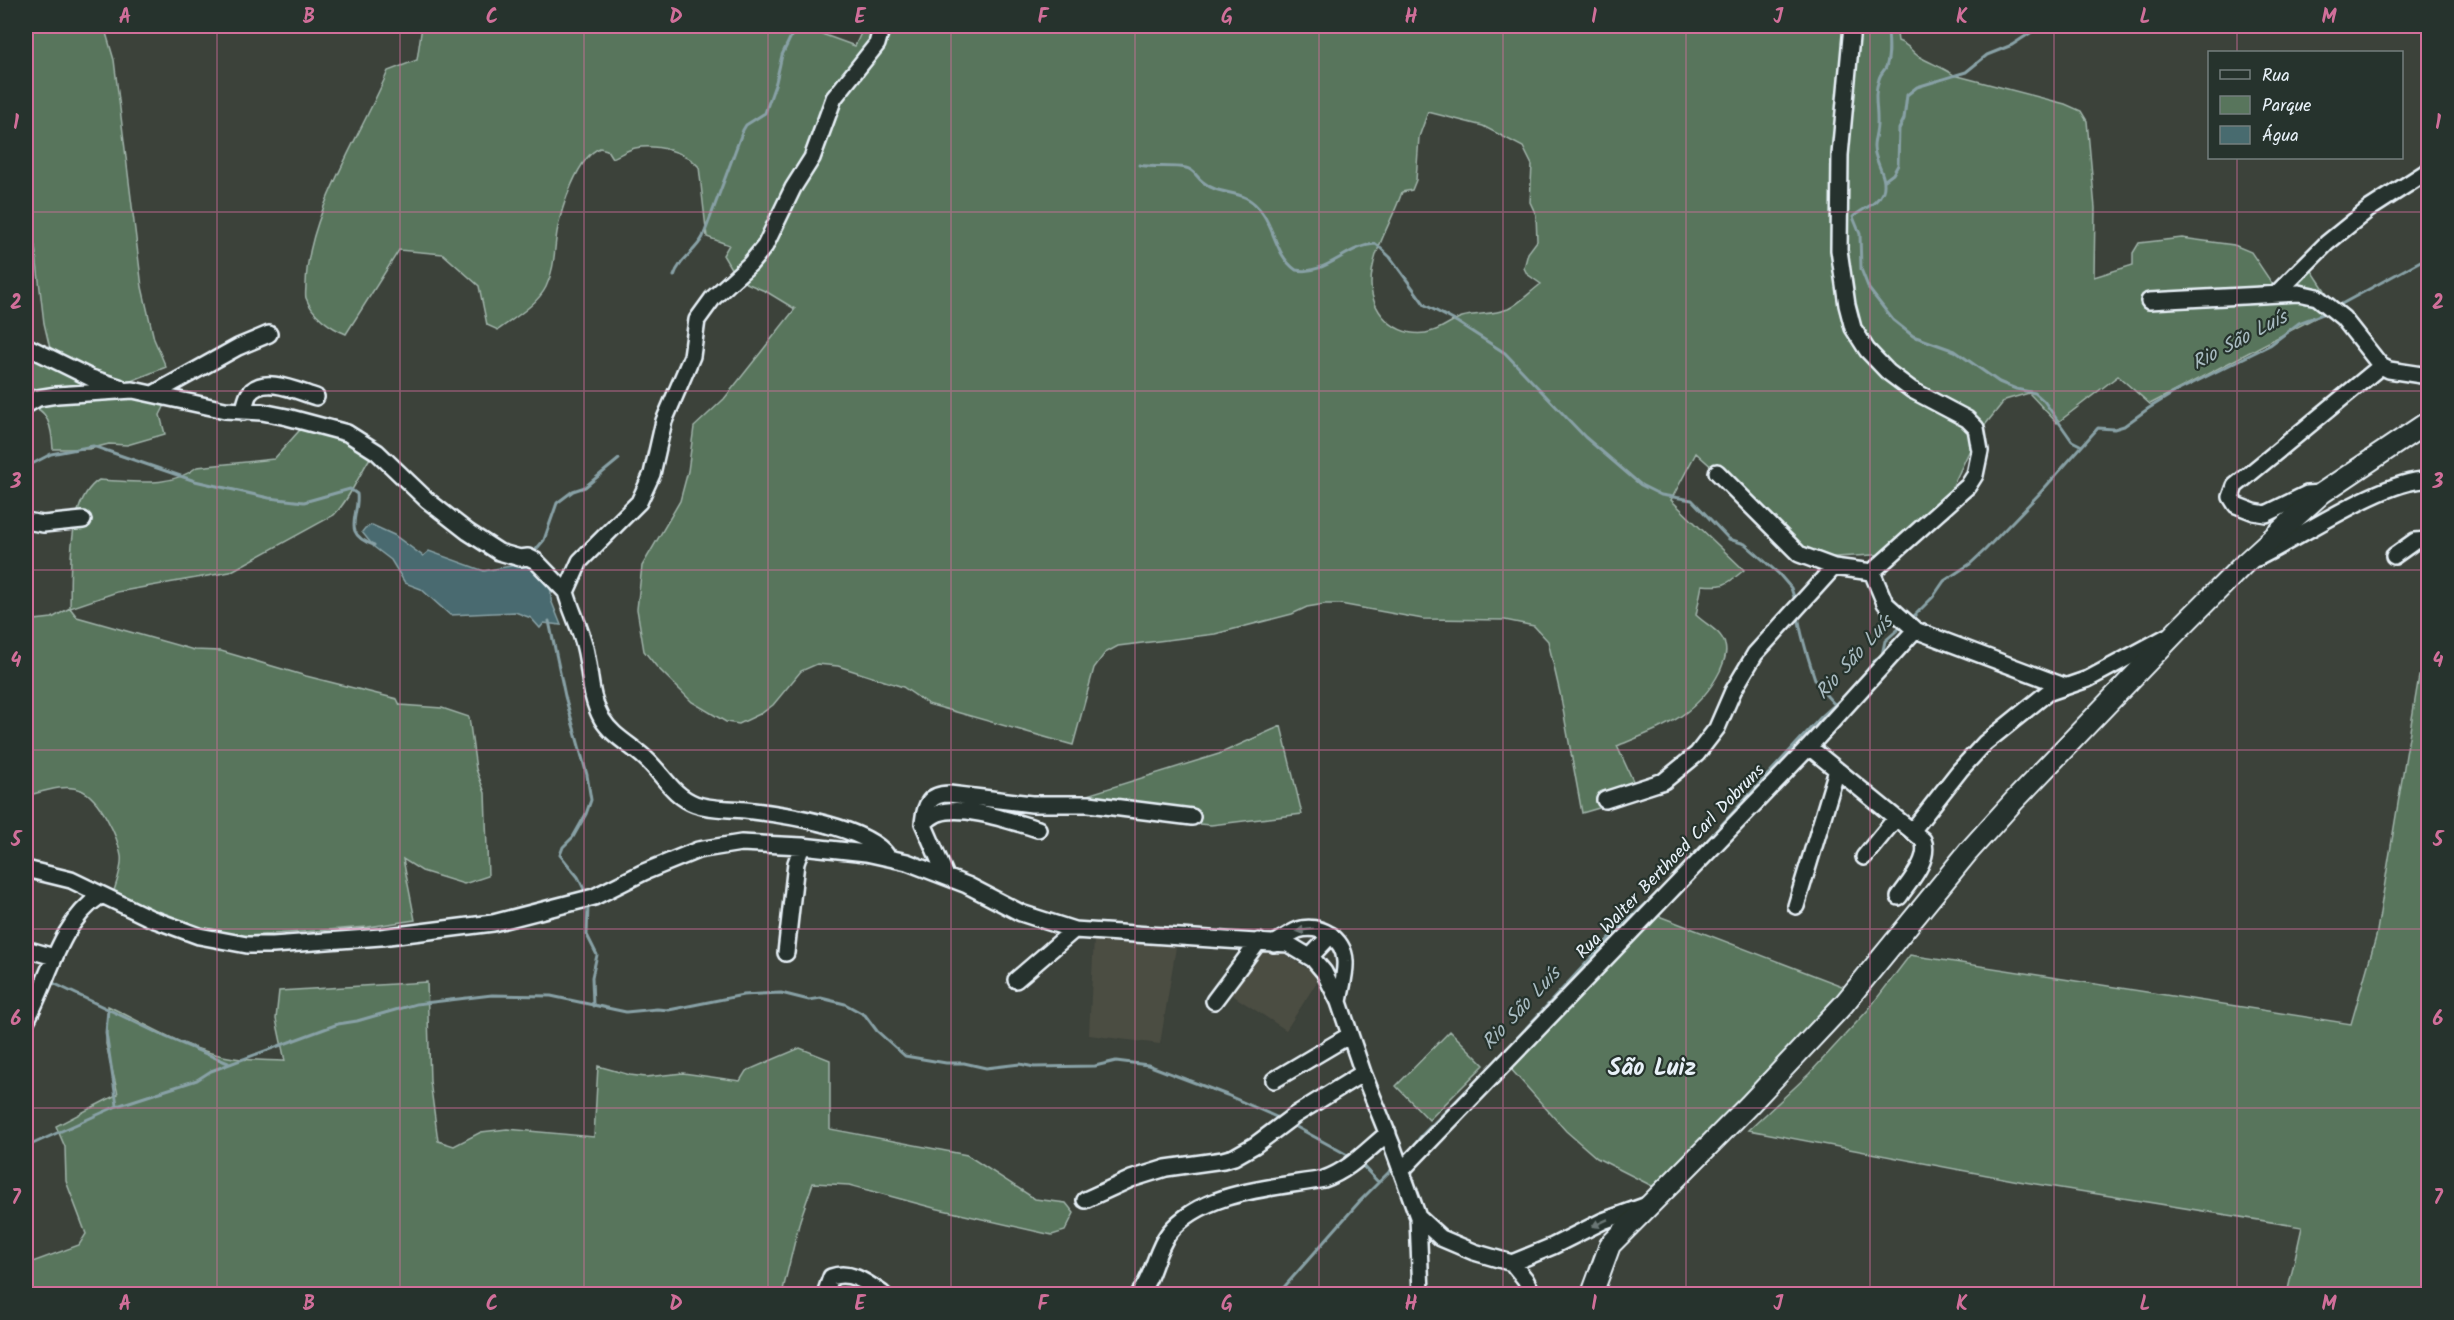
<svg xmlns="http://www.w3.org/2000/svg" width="2454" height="1320" font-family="Kalam,sans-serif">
<rect width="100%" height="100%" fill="#3c423a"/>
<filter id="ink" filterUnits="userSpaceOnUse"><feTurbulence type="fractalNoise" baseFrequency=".0167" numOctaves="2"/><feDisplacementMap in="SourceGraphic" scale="12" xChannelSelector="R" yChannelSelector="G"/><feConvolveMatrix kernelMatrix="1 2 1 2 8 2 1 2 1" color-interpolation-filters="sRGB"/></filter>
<g filter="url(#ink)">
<path fill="#4c4d43" d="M1257,936l63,41 -34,53 -63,-41z
M1094,939l82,8 -16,97 -71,-9z"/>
<path fill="#58755c" stroke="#a0b3aa" stroke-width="1.5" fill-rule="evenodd" d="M26,26h78l10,34 28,227 12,52 12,28 -40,16 42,16 -8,16 5,19 -38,11 -18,-1 -20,5h-36c-1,-17 -4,-45 -27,-41v-65l26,14 -8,-34 -9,-77 -9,-8z
M422,26h378l55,20 6,-13 22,-7h1013l2,15c12,4 11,9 20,15 12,7 24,11 36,19l111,29 16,7 6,10 8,87 -1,69 39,-12v-12l6,-10 43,-5 52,7 17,7 24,36 32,-25 29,44 -186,97 -32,-28 -61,47 -28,-30 -24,7 -28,35 -29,61 -56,58 -76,4 -32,-12 -48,-57 -40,-36 -25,47 73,70c-18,15 -19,17 -42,15l-6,30c10,10 26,16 29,30 3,8 -2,19 -5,26 -23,46 -59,57 -103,75l23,50 -58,17 -22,-120 -12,-52 -14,-15 -29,-6 -82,-1 -83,-15h-15l-18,3 -15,7 -77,20 -97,12 -13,7 -11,15 -21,77 -145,-41 -25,-17 -65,-21 -21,-2 -16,7 -28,34 -11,8 -23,11 -13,-2 -34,-20 -36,-36 -12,-15 -7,-42 5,-43 38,-65 8,-30 6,-44 30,-28 71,-90 -28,-17 -30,-13 -14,-24 6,-10 -22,-8 -8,-70c-13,-16 -44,-23 -64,-19 -8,2 -15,7 -23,10l-5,-8 -7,-2c-22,8 -39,61 -43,84 -3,19 -2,36 -11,55 -9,18 -32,31 -48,43l-11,-5 -8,-39 -36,-32 -44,-4 -53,84c-15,-6 -34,-19 -40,-36 -1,-3 0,-9 0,-13 1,-71 55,-149 82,-214l29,-11zM1428,112l55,14 40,21 9,18 -2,37 6,13 1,26 -9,12 -4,15 3,6 14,10c-10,7 -22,20 -33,25 -15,6 -31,4 -46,8 -10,3 -19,11 -29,14 -31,11 -62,-15 -62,-47 0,-32 21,-62 31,-92l10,-2 4,-10 3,-43z
M307,422l34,16 29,20c-12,19 -21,42 -36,57l-104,57 -113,20 -47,16 7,9 117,33 27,1 85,25 91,23 3,6 42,3 27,9 7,52 9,24 3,83 -24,8 -42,-13 -19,-12 12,61 -47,7 -136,10 -37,-10 -83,-30c3,-11 11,-29 9,-41 -3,-19 -21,-58 -40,-66 -16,-7 -39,2 -55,6v-175l26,-3 18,-10c1,-34 -4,-108 29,-128 33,1 71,9 98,-13l77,-8z
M2419,676h9v618h-141l15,-67 -278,-45 -275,-52 60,-56 59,-64 42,-55 441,69 25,-87z
M1281,726l21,88 -91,11 -25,-2 -112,-24 145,-45z
M1656,915l207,79 -205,195 -61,-31 -31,-27 -56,-63z
M427,982l3,99 8,60 16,5 27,-14 26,-3 87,8 4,-71 32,9 16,2 37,-4 57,8 6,-10 54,-23 30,12v69l137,26 68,44 31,4 8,10 -9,18 -13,4 -118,-27 -85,-23 -36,-2 -13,37 -18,74h-754l-2,-5 1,-25 52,-19 7,-11 -20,-53 -1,-34 -9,-21 62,-32 -12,-50 2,-38c40,19 82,46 126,52 16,3 35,2 51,3l-9,-42 3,-28z
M1450,1031l34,34 -55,55 -33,-34z"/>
<path fill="#486b6f" stroke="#88a1a6" stroke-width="1.5" d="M372,525l22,10 29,21 6,-5 55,20 43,-8 21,20 3,8v9l10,25 -17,-2 -4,5 -9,-10 -16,-6 -65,3 -29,-26 -16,-6 -14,-23 -17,-13 -12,-15 3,-4z"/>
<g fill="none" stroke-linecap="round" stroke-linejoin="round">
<path stroke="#88a1a6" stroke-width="3" d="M1888,26c0,13 3,28 -2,41 -2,4 -6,7 -7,12 -6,17 -1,29 -2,45 0,8 -3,15 -3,23 0,14 14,30 9,44 -6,14 -20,17 -30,26l7,17 1,35 8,20 24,31 20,16 42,15 44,31 17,7 19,4 9,8 28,40 10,5
M1139,165c15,3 32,0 47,3 9,2 10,9 17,14 20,17 41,3 60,32 12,18 14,43 33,56 30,6 51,-25 80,-26l14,13 35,48 32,17 48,31 80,84 56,48 20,10 31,5 37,39 16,5 34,30 12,14 5,15
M1885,180l8,-6 5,-9 1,-36 5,-10 3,-24 10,-8 49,-15 21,-17 25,-10 29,-19
M674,276c5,-16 21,-24 29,-39l40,-107 3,-5 19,-12 11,-31 6,-27 14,-29
M2336,307l92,-50
M26,461l6,3 19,-10 42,-8 102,35 74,17 35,4 46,-13 7,5c3,21 -17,40 17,51
M533,553l11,-13 13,-37 16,-12 12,-4 34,-28
M1798,615c3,22 10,43 17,64 3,9 14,19 20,26
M1911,619l22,-22 11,-16 26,-17 15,-14 55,-57 58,-65 16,1 10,-3 25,-18 26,-16 95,-47 29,-22 29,-11
M549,621l16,75 22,79 4,25 -5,14 -13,23 -10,10 -3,8 18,22 6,12
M1860,680l16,-21 6,-4 3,-14 18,-16
M1677,873l145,-157 28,-25
M588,905l-1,30 10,20 -5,22 1,29
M26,980h13
M51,982l113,54 64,27
M108,1009l-2,24 11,72
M1291,1124l62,34
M26,1147l91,-41 80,-26 14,-9 127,-47 19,-3 59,-17 76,-9 59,1 75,16 31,-3 12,1 74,-15 38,-2 28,7 12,-2 24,6 20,11 12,16 28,25 41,7h18l22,5 34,-4 14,3 61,-1 21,-5 32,4 79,30 56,25
M1409,1152l13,-17 71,-71 122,-132 47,-43
M1361,1164l17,18
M1278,1294l82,-93 34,-34"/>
<g stroke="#e8f1f8" stroke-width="20">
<path id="minor" d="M882,26l-5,18 -43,54 -22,60 -19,30 -28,58 -15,18 -37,34 -16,22 -5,36 -28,65 -12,53 -13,28 -59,59 -14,31c5,19 15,37 19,56 6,25 4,48 17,71 10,17 29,26 43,39 18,16 27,37 50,46 16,6 34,4 50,6 36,4 123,16 143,47
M1852,26l-12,129 -1,95 8,55 6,23 14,22 21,22 24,18 55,29 9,9 4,23 -5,24 -7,11 -96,86 13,31 30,27 149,56
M2276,294l51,-51 42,-34 59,-38
M2149,301l150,-8 18,4 26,21 38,48 8,4 39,6
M26,346l65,32 28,9
M155,393l83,-46 31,-13
M26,405l12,-7 19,-3 76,-5 92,20 37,2 25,5 60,16 30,19 50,48 41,32 31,20 21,6 8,-1 8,4 30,31
M243,412c2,-5 3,-13 6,-18 14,-20 50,-2 67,3
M1717,472l82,82 35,13 38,5
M2322,493l-15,1 -41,20 -12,-2 -18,-7 -5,-8 4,-11 146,-120
M26,521l17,3 40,-4
M2394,556l21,-15 13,-1
M2257,558c42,-20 129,-80 171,-78
M1809,747l114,93c8,19 -14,42 -24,57
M1605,800l59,-19 33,-27 20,-26 16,-37 22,-37 79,-87
M923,823c2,-18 6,-29 26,-29l83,10h57l103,13
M1912,831l48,-61 25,-27 62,-50 41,-14 78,-42
M1864,857l32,-39
M26,869l45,11 79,38 49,18 48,9h26l108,-8 112,-14 101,-26 50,-25 54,-22 43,-7 61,3 64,7 41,9 60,23 54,28 53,17 214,14 25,15 11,13 15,30 24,71 29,72 26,72 23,21 33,14 38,11 41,-17 50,-25 47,-17
M946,876l-23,-53c5,-3 10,-8 16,-10 25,-9 74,9 99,16
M1796,906l41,-136
M1274,944c7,-4 16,-11 24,-14 21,-7 46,8 47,31 1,12 -4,28 -6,41
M26,949l28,8
M786,953l10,-90 6,-17
M1310,957l21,-22
M1016,980l58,-50
M1214,1001l45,-60
M26,1021c24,-42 32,-97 74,-125
M1274,1080l76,-45
M1401,1171l408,-424 106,-117
M1085,1200l46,-21 35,-11 57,-8 11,-3 21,-12 40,-30 68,-42
M1418,1217l3,77
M1512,1263l13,16 8,15
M825,1294l6,-17c20,-7 36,6 52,17
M1139,1294c15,-18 16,-43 30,-61 34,-43 106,-45 155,-54 26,-9 43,-29 64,-46"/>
</g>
<g stroke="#e8f1f8" stroke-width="24">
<path id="major" d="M1592,1294l18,-49 139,-140 94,-100 125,-153 46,-51 163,-170 67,-67 78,-71 106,-71"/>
</g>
<use href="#minor" stroke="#26332d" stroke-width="15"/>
<use href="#major" stroke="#26332d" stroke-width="20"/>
</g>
<defs><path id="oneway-solid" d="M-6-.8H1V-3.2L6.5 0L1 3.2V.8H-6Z" transform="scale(1.5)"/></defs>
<g fill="#6a7674">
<use href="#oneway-solid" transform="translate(1305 930) rotate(171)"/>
<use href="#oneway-solid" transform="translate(1600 1223) rotate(155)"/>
</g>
</g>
<path fill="none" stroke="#d16f9a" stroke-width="1.5" stroke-opacity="0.55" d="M217,26v1268M400,26v1268M584,26v1268M768,26v1268M951,26v1268M1135,26v1268M1319,26v1268M1503,26v1268M1686,26v1268M1870,26v1268M2054,26v1268M2237,26v26M2237,158v1136M26,212h2402M26,391h2402M26,570h2402M26,750h2402M26,929h2402M26,1108h2402"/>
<g text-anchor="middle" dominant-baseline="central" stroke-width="4.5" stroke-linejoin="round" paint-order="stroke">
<g font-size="18" fill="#e8f1f8" stroke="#26332d">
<text transform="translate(1671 862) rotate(-46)">Rua Walter Berthoed Carl Dobruns</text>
</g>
<g font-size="20" font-style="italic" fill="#a8bbc1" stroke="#26332d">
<text transform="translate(2240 341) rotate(-28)">Rio São Luís</text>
<text transform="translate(1855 658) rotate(-48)">Rio São Luís</text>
<text transform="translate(1522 1009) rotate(-47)">Rio São Luís</text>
</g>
<g font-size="24" font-weight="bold" fill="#e8f1f8" stroke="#26332d">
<text x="1652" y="1068">São Luiz</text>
</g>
</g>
<rect width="2454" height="1320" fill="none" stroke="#26332d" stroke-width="66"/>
<rect x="2208" y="51" width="195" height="108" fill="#26332d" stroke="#747f7e" stroke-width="1.5"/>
<rect x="2220" y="70" width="30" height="9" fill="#26332d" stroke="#747f7e" stroke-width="1.5"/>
<text x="2262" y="81" font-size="18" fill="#e8f1f8">Rua</text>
<rect x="2220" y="96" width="30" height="18" fill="#58755c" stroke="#747f7e" stroke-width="1.5"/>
<text x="2262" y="111" font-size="18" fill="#e8f1f8">Parque</text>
<rect x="2220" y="126" width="30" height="18" fill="#486b6f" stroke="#747f7e" stroke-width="1.5"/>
<text x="2262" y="141" font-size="18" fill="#e8f1f8">Água</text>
<rect x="33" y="33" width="2388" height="1254" fill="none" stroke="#d16f9a" stroke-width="2"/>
<g font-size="20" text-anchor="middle" font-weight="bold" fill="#d16f9a">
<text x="125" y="23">A</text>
<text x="309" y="23">B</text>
<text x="492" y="23">C</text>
<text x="676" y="23">D</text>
<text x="860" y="23">E</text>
<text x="1043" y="23">F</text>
<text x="1227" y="23">G</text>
<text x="1411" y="23">H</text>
<text x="1594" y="23">I</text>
<text x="1778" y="23">J</text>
<text x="1962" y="23">K</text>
<text x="2145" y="23">L</text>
<text x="2329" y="23">M</text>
<text x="16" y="129">1</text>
<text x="2438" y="129">1</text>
<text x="16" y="309">2</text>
<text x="2438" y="309">2</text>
<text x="16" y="488">3</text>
<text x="2438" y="488">3</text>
<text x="16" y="667">4</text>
<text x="2438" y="667">4</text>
<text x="16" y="846">5</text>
<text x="2438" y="846">5</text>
<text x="16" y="1025">6</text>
<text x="2438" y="1025">6</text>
<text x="16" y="1204">7</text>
<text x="2438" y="1204">7</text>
<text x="125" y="1310">A</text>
<text x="309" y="1310">B</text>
<text x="492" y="1310">C</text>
<text x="676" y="1310">D</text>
<text x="860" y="1310">E</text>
<text x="1043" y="1310">F</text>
<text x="1227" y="1310">G</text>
<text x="1411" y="1310">H</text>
<text x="1594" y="1310">I</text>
<text x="1778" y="1310">J</text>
<text x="1962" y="1310">K</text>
<text x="2145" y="1310">L</text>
<text x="2329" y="1310">M</text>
</g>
</svg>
